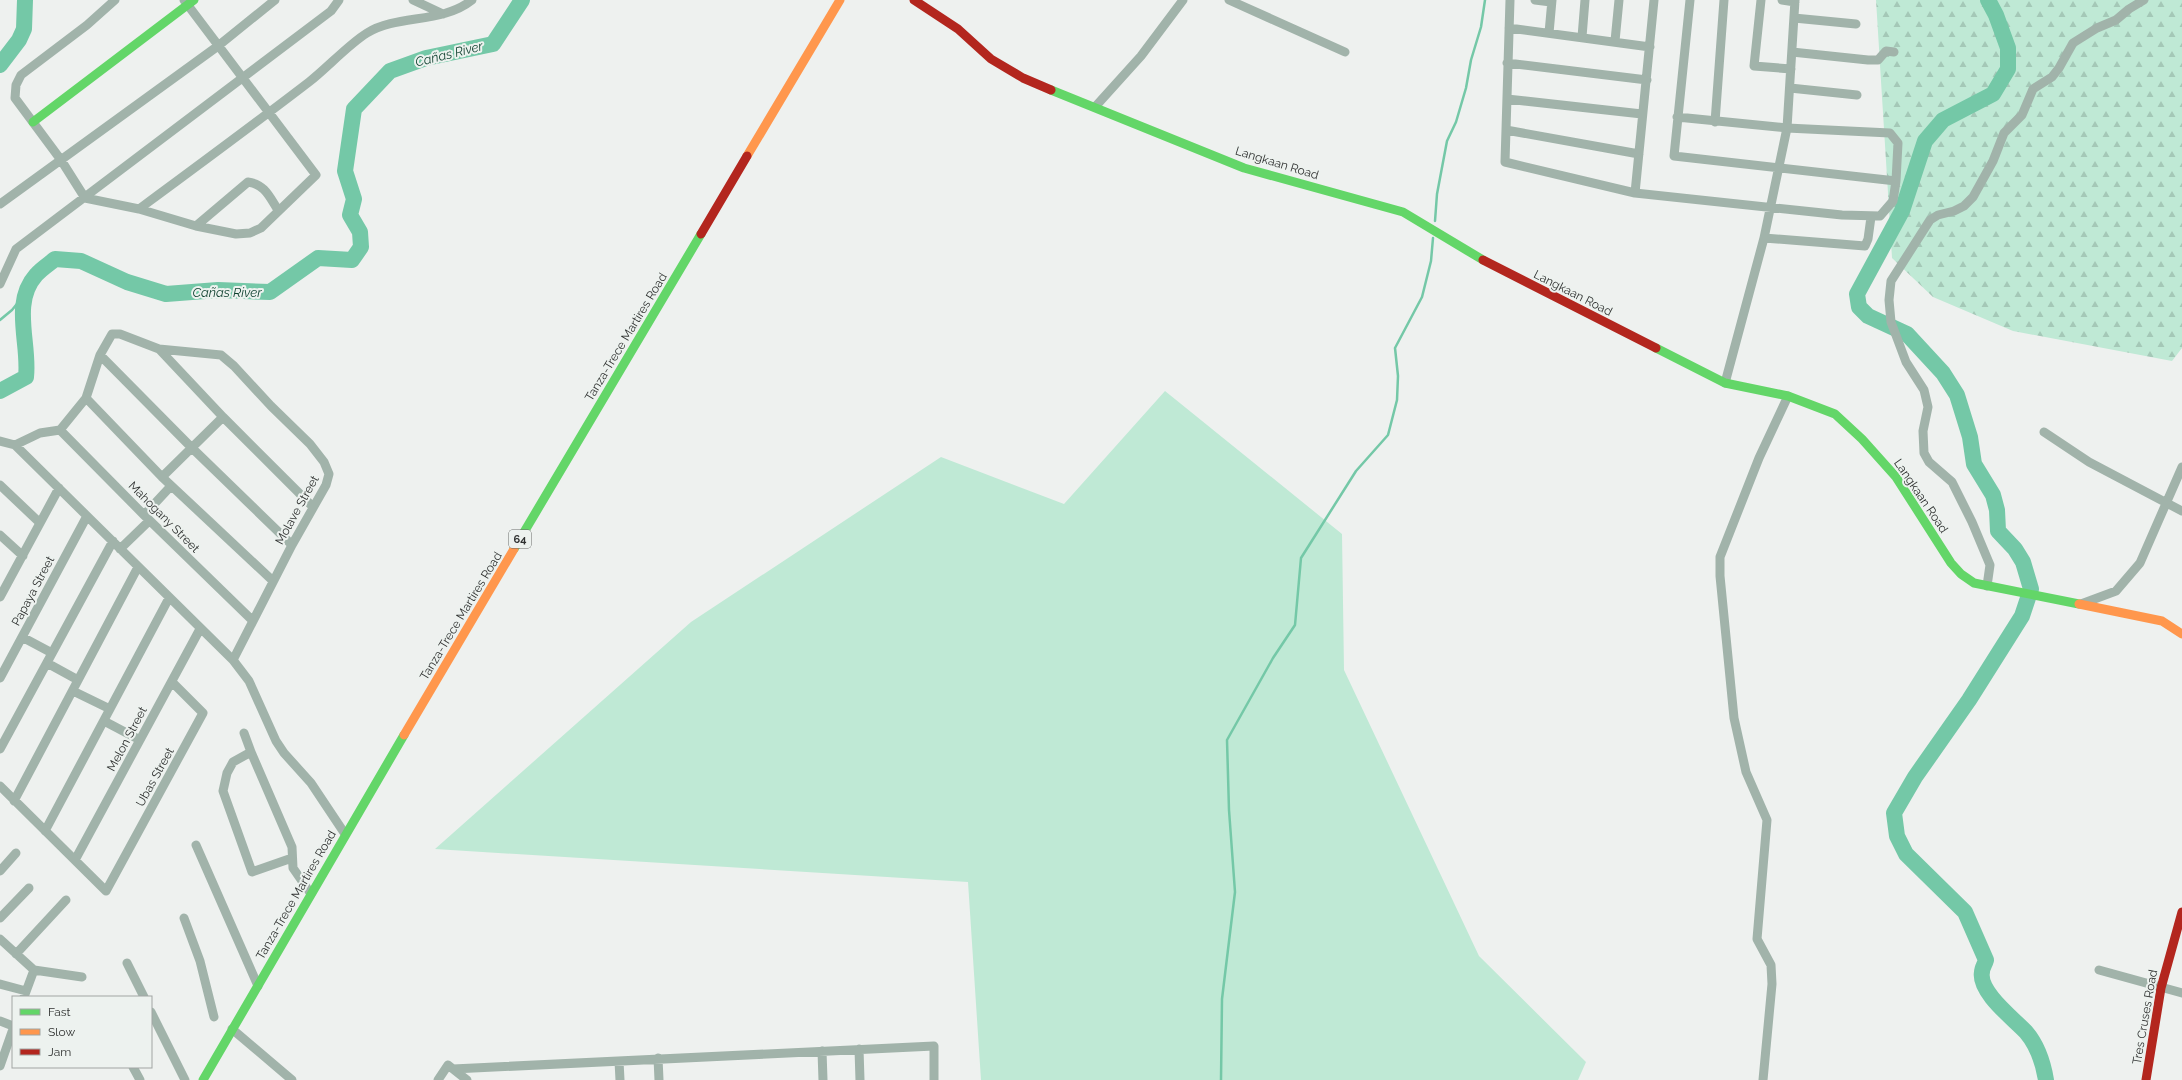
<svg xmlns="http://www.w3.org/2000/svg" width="2182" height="1080" font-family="Raleway,sans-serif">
<defs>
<pattern id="forest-firs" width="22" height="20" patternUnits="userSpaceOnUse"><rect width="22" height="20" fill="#bfe9d5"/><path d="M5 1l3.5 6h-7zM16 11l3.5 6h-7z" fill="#a4c8b7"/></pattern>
</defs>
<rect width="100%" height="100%" fill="#eef1ef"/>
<path fill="#bfe9d5" d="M1165,391l177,143 2,136 135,286 107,106 -8,18h-597l-13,-198 -533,-33 256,-227 250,-165 123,47z"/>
<path fill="url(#forest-firs)" d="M1876,0h306v348l-10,13 -159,-30 -80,-34 -41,-39z"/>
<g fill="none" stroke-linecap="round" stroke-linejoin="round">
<path stroke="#74c8a7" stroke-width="2.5" d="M1435,221l2,-27 10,-53 9,-19 10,-34 5,-28 10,-33 4,-27
M0,320l12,-10 17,-21
M1221,1080l1,-81 13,-107 -6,-82 -2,-70 46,-82 22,-33 6,-67 55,-87 32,-36 9,-35 1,-24 -3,-28 27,-51 9,-36 2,-23"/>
<path stroke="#74c8a7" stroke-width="16" d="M1988,0l8,15 12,33v21l-15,25 -50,26 -18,21 -23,70 -45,83 2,13 9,9 39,18 36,39 14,22 13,42 4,27 19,31 4,15 1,21 17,18 8,13 8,27 -9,27 -53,84 -54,77 -21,36 3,23 9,18 59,58 21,48c-1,4 -4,8 -4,12 -4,20 32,47 44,60 12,14 17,30 20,48
M0,65l19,-25 5,-11 1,-29
M0,391l26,-14c4,-33 -15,-74 10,-102 5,-6 13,-11 19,-16l26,2 46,21 39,12 52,-4 52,2 48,-34 34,2 9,-13 -1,-15 -10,-17 4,-16 -9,-28 9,-62 36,-38 36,-13 67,-14 29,-44"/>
<path stroke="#a1b3aa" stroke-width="9" d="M115,0l-28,25 -66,50 -5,10 -1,13 46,62 24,38 54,11 57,17 40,8 14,-1 11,-5 55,-53 -132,-175
M413,0l30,14
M1229,0l116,52
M1510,0l-5,162 130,31 207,22 38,1 13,-15 3,-20 2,-38 -8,-10 -103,-5 -110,-11
M1535,0l16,2
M1690,0l-16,156 222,25
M1761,0l-7,66 37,3
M1782,0l13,2
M1794,18l62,6
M1509,28l141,19
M1549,33l3,-33
M1582,37l3,-37
M1615,41l4,-41
M1792,52l76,8h10l8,-9 8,1
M1507,63l140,17
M1790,88l67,7
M1507,99l135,15
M1095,107l46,-51 42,-56
M1715,122l9,-122
M1506,130l133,24
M1635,193l19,-193
M0,204l218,-158 57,-46
M139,209c57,-42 114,-84 170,-127 18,-14 40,-38 58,-49 31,-19 75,-9 105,-33
M196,226l52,-44c17,2 22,16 30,28
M1764,238l101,8 3,-7 3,-22
M0,284l16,-35 315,-238 8,-11
M159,349l64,68 90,90
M100,355l92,93 100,97
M1725,383l39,-145 23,-110 8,-128
M86,398l76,79 111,104
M60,430l84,85 108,105
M2044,432l45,30 93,49
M0,441l15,4 218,215 16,21 27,60 8,12 27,30 34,51
M15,445l25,-12 20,-3 26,-32 14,-43 12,-21h8l39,15 62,6 13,11 37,40 39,38 14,18 5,12 -3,11 -34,60 -59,115
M162,477l61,-60
M0,485l40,38
M144,515l27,-29
M0,535l23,21
M120,549l29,-28
M1987,586l3,-21 -18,-43 -20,-40 -23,-20 -5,-9 -1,-22 5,-24 -4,-17 -18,-28 -15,-40 -2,-22 2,-19 39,-61 8,-5 16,-4 10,-5 9,-9 20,-36 11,-28 18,-18 11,-26 19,-12 7,-9 14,-25 24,-15 19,-8 13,-11 15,-9
M0,597l59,-109
M2081,604l35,-13 24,-28 42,-96
M22,637l30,16
M47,663l31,17
M0,678l87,-162
M73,691l37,18
M104,721l36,19
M244,733l7,19 41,95 1,21 18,26
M0,749l113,-208
M251,752l-18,10 -6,11 -4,18 29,81 40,-14
M0,786l106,105 97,-178 -31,-31
M14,801l124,-234
M45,831l124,-233
M196,845l62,141
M75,860l125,-231
M0,871l16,-18
M0,918l29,-30
M184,918l16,43 14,56
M0,939l34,31 48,7
M16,954l50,-54
M127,963l17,34
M2099,970l83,23
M0,984l26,7
M24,997l10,-27
M151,1012l34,68
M0,1021l13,5
M232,1029l60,51
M859,1049l1,31
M822,1051l1,29
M658,1058l1,22
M619,1061l1,19
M0,1066l13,-37
M133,1067l7,13
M453,1069l481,-23v34
M438,1080l10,-15 19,15
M1763,1080l9,-96 -1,-19 -14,-26 10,-119 -21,-48 -12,-54 -14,-142v-19l39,-99 29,-62"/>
<path stroke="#63d668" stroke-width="9" d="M1051,90l193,78 159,44 80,48
M33,122l161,-122
M1656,348l69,35 63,13 47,18 27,25 34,38 55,86 10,11 13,9 105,21
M514,549l187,-315
M203,1080l201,-345"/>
<path stroke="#ff974d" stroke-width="9" d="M747,156l93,-156
M2079,604l83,17 20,13
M404,735l110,-186"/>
<path stroke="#b3261e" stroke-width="9" d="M914,0l44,29 33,30 32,19 28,12
M701,234l46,-78
M1483,260l173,88
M2146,1080l15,-92 21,-76"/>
</g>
<g text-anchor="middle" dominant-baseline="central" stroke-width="4" stroke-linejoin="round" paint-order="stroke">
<rect fill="#edf2ef" stroke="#686b69" stroke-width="1" x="509" y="530" width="22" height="18" rx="3"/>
<g font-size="11" font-weight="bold" fill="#2f3130">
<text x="520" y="539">64</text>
</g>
<g font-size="12" fill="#2f3130" stroke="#edf2ef">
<text transform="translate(1277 163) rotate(17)">Langkaan Road</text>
<text transform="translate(1573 293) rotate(27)">Langkaan Road</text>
<text transform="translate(626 337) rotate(-59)">Tanza-Trece Martires Road</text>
<text transform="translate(1921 496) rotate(56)">Langkaan Road</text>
<text transform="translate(297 510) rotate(-61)">Molave Street</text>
<text transform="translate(164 517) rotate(45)">Mahogany Street</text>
<text transform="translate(33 591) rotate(-62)">Papaya Street</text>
<text transform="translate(461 616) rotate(-59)">Tanza-Trece Martires Road</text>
<text transform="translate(127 739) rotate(-62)">Melon Street</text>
<text transform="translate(155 777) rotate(-61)">Ubas Street</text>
<text transform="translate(296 895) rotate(-60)">Tanza-Trece Martires Road</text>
<text transform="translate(2145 1017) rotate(-80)">Tres Cruses Road</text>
</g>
<g font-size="13" font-style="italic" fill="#0d3f2d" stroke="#edf2ef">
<text transform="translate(449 54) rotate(-14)">Cañas River</text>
<text x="227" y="292">Cañas River</text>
</g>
</g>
<rect x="12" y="996" width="140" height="72" fill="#edf2ef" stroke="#a1a5a3"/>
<rect x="20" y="1009" width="20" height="6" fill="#63d668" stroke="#a1a5a3"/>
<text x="48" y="1016" font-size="12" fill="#2f3130">Fast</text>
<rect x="20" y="1029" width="20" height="6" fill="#ff974d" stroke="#a1a5a3"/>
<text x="48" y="1036" font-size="12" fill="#2f3130">Slow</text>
<rect x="20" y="1049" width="20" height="6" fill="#b3261e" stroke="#a1a5a3"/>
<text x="48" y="1056" font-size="12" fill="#2f3130">Jam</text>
</svg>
